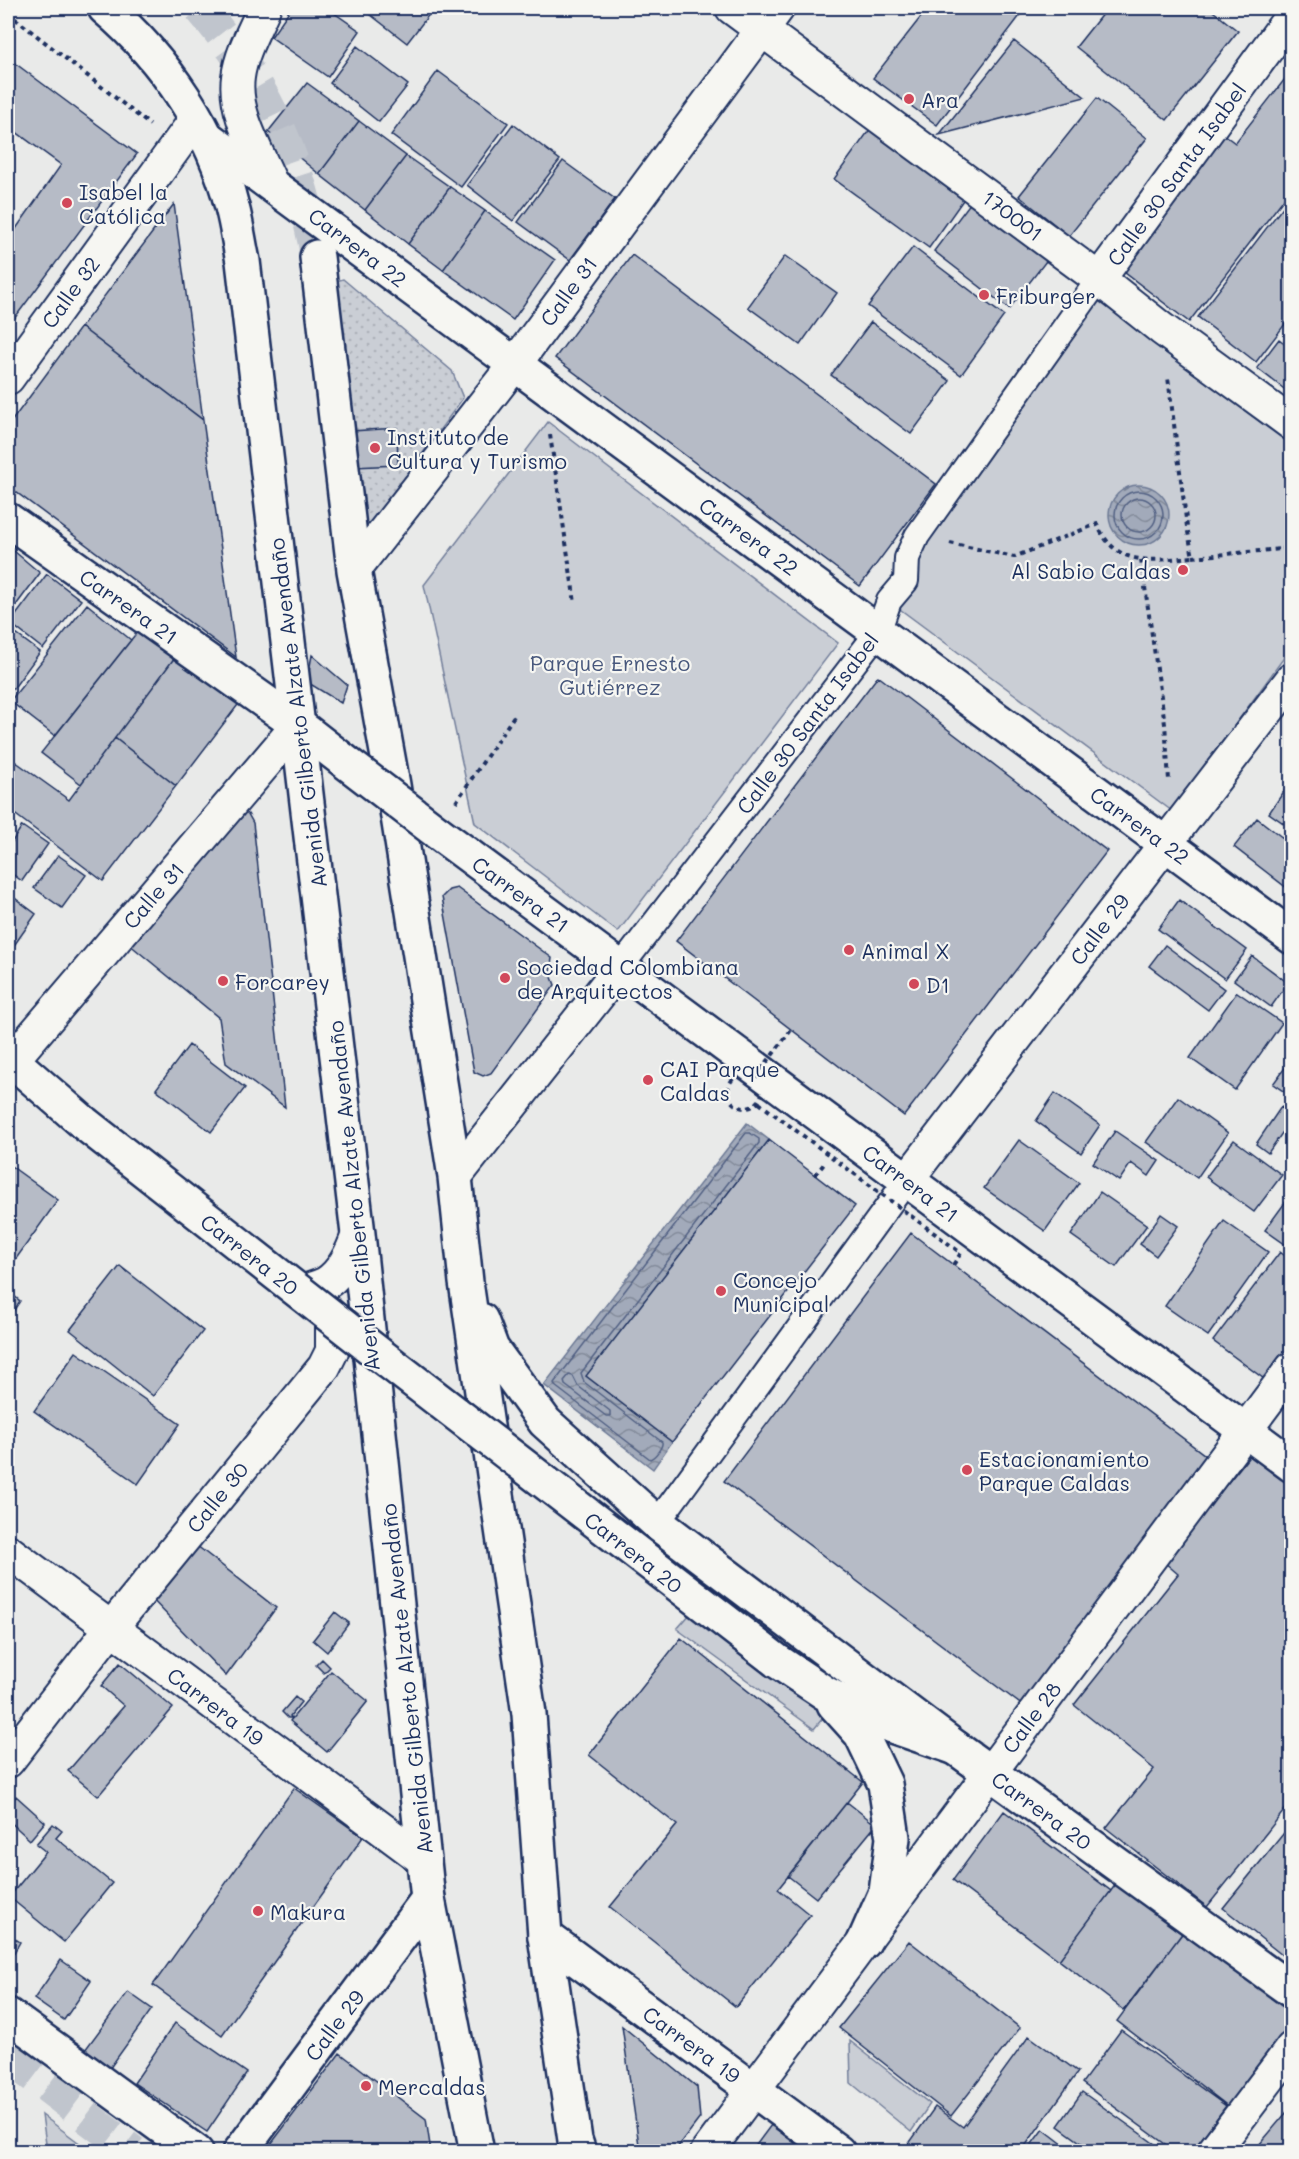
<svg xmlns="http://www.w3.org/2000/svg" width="1299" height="2159" font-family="Mali,sans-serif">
<defs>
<pattern id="grass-dots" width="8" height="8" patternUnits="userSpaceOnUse" patternTransform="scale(1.5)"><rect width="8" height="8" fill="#caced5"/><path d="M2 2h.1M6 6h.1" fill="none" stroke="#adb1b9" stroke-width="1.8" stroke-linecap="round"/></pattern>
<pattern id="water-waves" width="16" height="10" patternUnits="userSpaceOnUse" patternTransform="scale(1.5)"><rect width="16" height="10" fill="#a2aaba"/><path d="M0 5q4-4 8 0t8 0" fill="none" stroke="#838b9a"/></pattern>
</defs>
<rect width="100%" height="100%" fill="#e9eae9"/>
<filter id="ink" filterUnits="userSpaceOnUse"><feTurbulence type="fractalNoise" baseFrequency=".0167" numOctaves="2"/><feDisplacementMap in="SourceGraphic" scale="12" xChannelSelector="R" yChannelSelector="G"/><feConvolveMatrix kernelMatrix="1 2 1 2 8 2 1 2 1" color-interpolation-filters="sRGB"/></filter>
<g filter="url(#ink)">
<path fill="url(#grass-dots)" stroke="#727e9a" stroke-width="1.5" d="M343,279l109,92 11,27 -86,118 -9,7 -9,-4 -23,-238z"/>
<path fill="#caced5" stroke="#727e9a" stroke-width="1.5" d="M1089,294l202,151v203l-119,163 -283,-210 18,-43z
M548,422l290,221 -220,289 -143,-109 -51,-238z
M705,1597l135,100 -26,32 -137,-100z
M850,2041l80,63 -19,28 -60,-49z
M42,2115l48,36h-43z"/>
<path fill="url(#water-waves)" stroke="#6c7995" stroke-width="1.5" d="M1109 515a30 30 0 1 1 60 0a30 30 0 1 1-60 0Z
M747,1123l22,17 -182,236 85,66 -19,27 -109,-84z"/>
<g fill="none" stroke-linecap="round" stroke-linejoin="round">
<path stroke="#516083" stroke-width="1.5" d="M1115 515a24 24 0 1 1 48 0a24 24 0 1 1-48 0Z
M1122 515a17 17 0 1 1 34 0a17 17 0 1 1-34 0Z
M746,1133h4l9,6v4l-178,230 3,9 78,60c1,5 -7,15 -12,17l-95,-73 -1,-3z
M569,1375l4,1 5,10 32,25v5h-4l-41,-31 -1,-4z"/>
</g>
<path fill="#b6bbc6" stroke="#1b2f5e" stroke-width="1.5" d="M291,8h36l33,23 -32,46 -57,-40z
M362,8h72l-27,35z
M912,8h16l-6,7z
M928,8h98l-89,117 -64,-47z
M1107,8h102l29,23 -71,89 -91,-73z
M1014,41l71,56 -146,38z
M357,46l51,39 -29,37 -49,-39z
M8,58l129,96 -129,173v-87l53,-75 -53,-39z
M1292,70v118l-103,134 -69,-53 103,-135 12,9z
M438,71l70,52 -47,64 -70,-52z
M307,83l52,38 -40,53 -51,-42z
M1097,98l50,40 -78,98 -50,-40z
M359,121l47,35 -41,54 -46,-36z
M513,124l47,36 -47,61 -46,-36z
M873,125l95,68 -39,55 -95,-69z
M406,156l44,31 -42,57 -43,-34z
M563,161l52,38 -45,61 -52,-38z
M450,187l35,24 -42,59 -35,-26z
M1292,195v120l-36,47 -58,-45z
M974,198l76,58 -41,53 -75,-58z
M174,204l29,216 -122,-93z
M485,211l70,49 -42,60 -70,-50z
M913,247l91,69 -43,59 -93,-69z
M632,255l304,229 -76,102 -305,-228z
M785,256l52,37 -37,52 -52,-38z
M871,322l79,59 -39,53 -80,-59z
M81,327l122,93 33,237 -228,-171v-60z
M1279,339l13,10v46l-35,-27z
M397,428l1,37 -44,2 -2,-36z
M8,546l32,27 -32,43z
M47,574l34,26 -38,49 -33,-26z
M87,604l44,36 -76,96 -45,-35z
M142,626l36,27 -97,131 -40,-31z
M8,628l32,24 -32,44z
M178,653l63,48 -65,85 -61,-48z
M312,655l35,30 -6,18 -34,-21z
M878,676l229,175 -203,265 -228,-175z
M115,738l61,48 -73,95 -95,-72v-36l8,-11 53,38z
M1287,787l5,3v39l-23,-16z
M239,807l9,7 5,9 32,284 -59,-44 -7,-45 -90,-74z
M1257,818l35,27v47l-58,-45z
M22,826l26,18 -26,37 -14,-10v-23z
M58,855l28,20 -24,33 -28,-20z
M457,888l95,70 -2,14 5,13 -64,88 -8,3 -9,-4 -32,-175 7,-7z
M8,893l28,21 -28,40z
M1179,900l68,50 -22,29 -67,-50z
M1165,945l59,44 -16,21 -59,-44z
M1252,956l36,27 -17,24 -37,-27z
M1237,992l45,31 -47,67 -45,-32z
M189,1045l56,43 -34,44 -55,-43z
M1292,1058v39l-19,-13z
M1055,1093l45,32 -19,28 -45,-32z
M1178,1097l50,36 -31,45 -51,-36z
M1281,1107l11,7v5l-24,34 -12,-9z
M1115,1131l44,30 -10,15 -18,-13 -12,18 -26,-18z
M769,1140l86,66 -183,236 -86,-66z
M1019,1140l60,43 -34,48 -61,-43z
M1234,1140l48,35 -28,37 -48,-35z
M8,1164l50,36 -50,70z
M1100,1192l47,33 -31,42 -45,-32z
M1292,1193v56l-27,-19z
M1161,1214l17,12 -22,30 -16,-12z
M1224,1221l44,31 -60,84 -43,-30z
M911,1233l298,225 -186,248 -299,-225z
M1280,1252l12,9v104l-17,22 -62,-46z
M120,1266l83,65 -50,65 -83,-66z
M8,1291l12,10 -12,18z
M76,1352l104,72 -42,60 -104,-73z
M1252,1453l40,32v316l-85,106 -101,-79 48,-59 -80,-64 104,-131 -14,-12z
M187,1538l89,70 -50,68 -79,-82z
M335,1612l14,11 -22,29 -14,-12z
M681,1638l182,144 -85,107 32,26 -74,92 -126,-100 67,-82 -88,-70z
M322,1659l8,8 -6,6 -8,-8z
M120,1663l53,45 -75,88 -30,-25 56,-65 -23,-20z
M331,1671l37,30 -41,51 -37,-31z
M295,1697l6,5 -11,14 2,2h-4l-6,-6z
M294,1788l69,49 -141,198 -69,-50z
M16,1796l29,26 -15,18 -22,-20v-14z
M847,1802l29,23 -60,73 -28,-22z
M1004,1811l107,80 -52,69 -106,-80z
M1292,1823v140l-69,-55z
M53,1824l9,7 -6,7 56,45 -48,59 -55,-45 37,-45 -10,-8z
M1116,1884l66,50 -58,76 -65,-50z
M1189,1924l103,78v31l-59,77 -116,-89z
M8,1934l12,8 -12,21z
M909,1941l111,87 -69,88 -112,-88z
M61,1960l30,21 -27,39 -30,-21z
M128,1992l24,17 -45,63 -25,-18z
M175,2023l72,50 -40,59 -73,-49z
M622,2026l75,61 3,31 -26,34h-34z
M1121,2030l105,76 -34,46h-16l-94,-69z
M1029,2036l49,36 -57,80h-118l32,-45 28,20z
M340,2053l86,66 5,33h-166z
M1082,2092l84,60h-72l-36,-26z
M1292,2106v46h-39z
M771,2125l35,27h-55z
M1043,2129l30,23h-47z"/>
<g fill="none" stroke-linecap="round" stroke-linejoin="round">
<path stroke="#c0c5cd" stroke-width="33" stroke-dasharray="33 16" stroke-linecap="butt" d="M200,8c68,79 98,147 117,249
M8,2057l125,95"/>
<g stroke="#1b2f5e" stroke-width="28">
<path id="pedestrian" d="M620,968l258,-336 11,-31 17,-20 1,-23 10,-22 182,-257
M657,1523l250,-343"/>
</g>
<g stroke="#1b2f5e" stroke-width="36">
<path id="minor" d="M264,8c-9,21 -23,45 -26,69 -5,36 20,75 33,106
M732,8l367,271 63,50 130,95
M1099,279l193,-264
M8,378l188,-259
M354,570l161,-206 263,-356
M8,1065l290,-340
M455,1177l165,-209
M907,1180l385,-501
M307,1290c6,-2 13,-4 19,-7 16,-10 26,-31 32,-49
M8,1551l417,310
M8,1761l103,-133 213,-261 8,-16v-34l-14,-15
M707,2152l585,-784
M1213,2152l79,-104"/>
</g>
<g stroke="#1b2f5e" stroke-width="38">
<path id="tertiary" d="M545,1936l293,216
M240,2152l188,-253"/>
</g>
<g stroke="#1b2f5e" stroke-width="38">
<path id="secondary" d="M205,136l1087,801
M8,520l290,205 45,35
M437,832l855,633
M8,1057l76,66
M777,1661l48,32 64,32 67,23 336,243
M834,1704l27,30 24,50 8,54 -7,54 -22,50"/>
</g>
<g stroke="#1b2f5e" stroke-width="38">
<path id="primary" d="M105,8c60,51 108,122 127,199 5,18 7,36 11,54l115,973 70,665 49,253
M317,257l37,313 39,215 62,392 11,105 63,432 16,222 30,204 4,12
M481,1320l11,29 53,73 112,101 299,225
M8,2015l188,137"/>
</g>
<path stroke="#1b2f5e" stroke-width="4" stroke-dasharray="4.5 4.5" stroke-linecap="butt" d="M8,13l142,112
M550,435l25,168
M950,543l64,14 83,-33c20,45 55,36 96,33l-6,-30 -19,-150
M1193,557l99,-9
M1141,560l24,164 4,56
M456,802l58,-86
M728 1091a17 17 0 1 1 34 0a17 17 0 1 1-34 0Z
M815,1175l9,-11"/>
<use href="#pedestrian" stroke="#f6f6f2" stroke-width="24"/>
<use href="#minor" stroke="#f6f6f2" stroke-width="32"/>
<use href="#tertiary" stroke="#f6f6f2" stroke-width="33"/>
<use href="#secondary" stroke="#f6f6f2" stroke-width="33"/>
<use href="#primary" stroke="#f6f6f2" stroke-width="33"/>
<g stroke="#1b2f5e" stroke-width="38" stroke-linecap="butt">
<path id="secondary-bridge" d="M343,760l94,72
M84,1123l296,232 397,306"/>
</g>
<path stroke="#1b2f5e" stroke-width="4" stroke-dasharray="4.5 4.5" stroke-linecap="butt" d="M756,1077l35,-47
M759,1103l202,150 -8,12"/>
<use href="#secondary-bridge" stroke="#f6f6f2" stroke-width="33"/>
</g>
</g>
<g fill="#d1495b" stroke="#f6f6f2" stroke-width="2">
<circle cx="909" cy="99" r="6"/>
<circle cx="67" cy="203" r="6"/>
<circle cx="984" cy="295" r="6"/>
<circle cx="375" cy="448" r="6"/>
<circle cx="1183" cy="570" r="6"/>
<circle cx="849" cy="950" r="6"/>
<circle cx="505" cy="978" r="6"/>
<circle cx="223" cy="981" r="6"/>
<circle cx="914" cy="984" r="6"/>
<circle cx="648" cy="1080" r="6"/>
<circle cx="721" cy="1291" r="6"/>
<circle cx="967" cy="1470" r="6"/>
<circle cx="258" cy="1911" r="6"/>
<circle cx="366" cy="2086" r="6"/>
</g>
<g text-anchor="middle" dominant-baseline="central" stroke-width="4.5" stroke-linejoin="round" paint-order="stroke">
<g font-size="21" fill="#1b2f5e" stroke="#f6f6f2" text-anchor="start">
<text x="921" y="99">Ara</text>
<text x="79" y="191">Isabel la<tspan x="79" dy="24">Católica</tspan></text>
<text x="996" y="295">Friburger</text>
<text x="387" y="436">Instituto de<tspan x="387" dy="24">Cultura y Turismo</tspan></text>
<text x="1171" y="570" text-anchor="end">Al Sabio Caldas</text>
<text x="861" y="950">Animal X</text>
<text x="517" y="966">Sociedad Colombiana<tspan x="517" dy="24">de Arquitectos</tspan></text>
<text x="235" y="981">Forcarey</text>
<text x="926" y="984">D1</text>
<text x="660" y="1068">CAI Parque<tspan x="660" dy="24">Caldas</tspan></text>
<text x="733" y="1279">Concejo<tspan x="733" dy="24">Municipal</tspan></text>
<text x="979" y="1458">Estacionamiento<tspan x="979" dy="24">Parque Caldas</tspan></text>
<text x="270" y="1911">Makura</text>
<text x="378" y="2086">Mercaldas</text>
</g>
<g font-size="21" fill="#1b2f5e" stroke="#f6f6f2">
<text transform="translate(1176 174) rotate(-54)">Calle 30 Santa Isabel</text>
<text transform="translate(1013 215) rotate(37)">170001</text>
<text transform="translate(358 247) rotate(37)">Carrera 22</text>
<text transform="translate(568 291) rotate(-54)">Calle 31</text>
<text transform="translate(70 292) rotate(-54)">Calle 32</text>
<text transform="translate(749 536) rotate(36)">Carrera 22</text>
<text transform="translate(129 606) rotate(35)">Carrera 21</text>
<text transform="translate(297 713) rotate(-97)">Avenida Gilberto Alzate Avendaño</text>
<text transform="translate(807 723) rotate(-53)">Calle 30 Santa Isabel</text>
<text transform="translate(1140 825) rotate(36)">Carrera 22</text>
<text transform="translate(521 894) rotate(36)">Carrera 21</text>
<text transform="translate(153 895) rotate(-49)">Calle 31</text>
<text transform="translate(1099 929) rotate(-53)">Calle 29</text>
<text transform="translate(911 1183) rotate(37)">Carrera 21</text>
<text transform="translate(353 1196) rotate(-96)">Avenida Gilberto Alzate Avendaño</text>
<text transform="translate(250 1254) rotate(38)">Carrera 20</text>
<text transform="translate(217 1497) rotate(-51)">Calle 30</text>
<text transform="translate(634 1552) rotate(38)">Carrera 20</text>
<text transform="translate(406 1679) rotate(-96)">Avenida Gilberto Alzate Avendaño</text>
<text transform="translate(216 1706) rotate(37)">Carrera 19</text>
<text transform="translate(1031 1717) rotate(-53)">Calle 28</text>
<text transform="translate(1042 1810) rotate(36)">Carrera 20</text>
<text transform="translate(334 2025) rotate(-53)">Calle 29</text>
<text transform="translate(692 2044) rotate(36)">Carrera 19</text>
</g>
<g font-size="21" fill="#47577c" stroke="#f6f6f2">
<text x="610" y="662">Parque Ernesto<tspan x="610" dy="24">Gutiérrez</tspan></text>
</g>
</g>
<rect width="1299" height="2159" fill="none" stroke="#f6f6f2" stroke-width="30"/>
<rect x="15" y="15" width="1269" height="2129" fill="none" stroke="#1b2f5e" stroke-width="2" filter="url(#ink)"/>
</svg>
